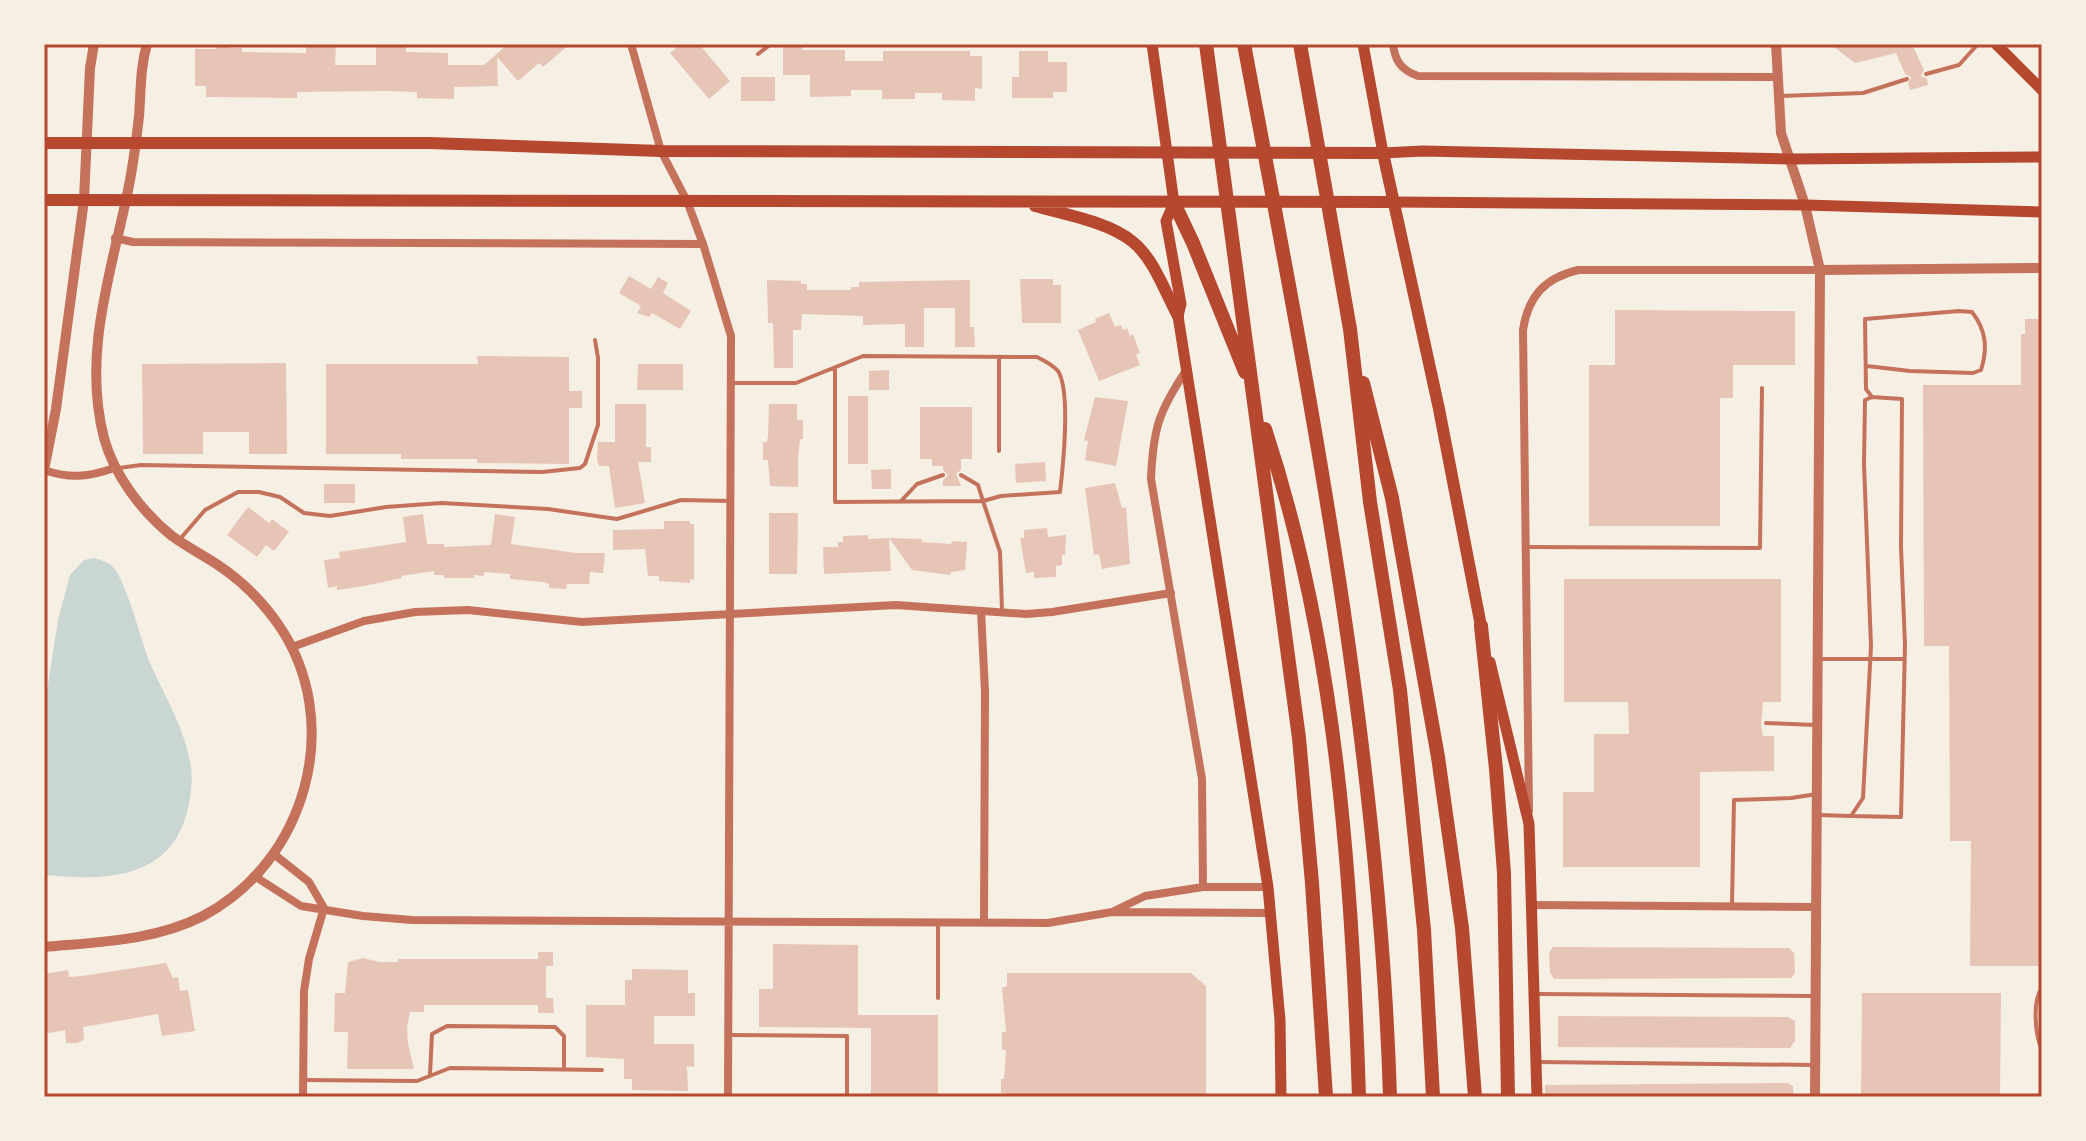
<svg xmlns="http://www.w3.org/2000/svg" width="2086" height="1141" font-family="Mulish,sans-serif">
<rect width="100%" height="100%" fill="#f6efe4"/>
<path fill="#c9d6d2" d="M95,558c5,2 12,4 16,7 14,11 30,75 38,96 15,34 37,69 42,107 2,15 -1,34 -5,48 -20,66 -86,64 -142,59v-165l14,-90 12,-45 14,-15z"/>
<path fill="#e6c5b7" d="M216,44h14v4h12v4l64,1v-9h30l-1,21h41v-21h30v8l42,1v12h36l24,-21h62l-27,23 -4,-4 -21,18 -21,-24 1,29 -44,1v12l-37,-1v-6l-31,-1 -89,1v6l-91,-1v-11h-11v-37h21z
M681,44h18l31,37 -21,18 -39,-46z
M1830,44h82l12,26 -3,6 6,3 1,6 -18,5 -2,-6 3,-7 -6,-3 -9,-21 -41,10z
M783,46h19v4h43v11h38v-10h87v5h12v33l-7,-1v13l-33,-1v-7h-27v6h-33v-9h-31v6l-41,1v-22h-27z
M1019,51h29v11h19v30h-14v6h-41v-21h7z
M741,77h34v24h-34z
M629,276l22,13 7,-12 10,6 -5,10 28,18 -11,18 -28,-16 -3,4 -12,-4 4,-7 -22,-13z
M1020,279h33v6h8v38h-39z
M767,280l34,1v3h6v6h44v-3h8v-5l111,-2v47h4l1,20h-20v-39h-31v39h-19v-23l-42,1v-9l-61,-2 -1,16h-8v38h-19l-1,-45h-5z
M1615,310l180,1v54h-62v33h-13v128h-131v-161h26z
M1109,313l6,14 6,-2 2,5 4,-2 3,8 3,-2 7,19 -4,2 4,10 -41,16 -21,-51 18,-8 -1,-3z
M2025,319h17v647h-72l1,-125h-21l-1,-195h-25l-1,-261h98v-51h4z
M477,356l92,1v34h13v17h-13v56l-92,-1v-4h-76v-5h-75v-90h152z
M286,363l1,91h-38v-22h-46v22h-60l-1,-90z
M638,364h45v26h-46z
M889,370v20h-20v-19z
M848,396h20v68h-20z
M1095,397l33,4 -12,65 -31,-6 3,-19 -4,-1z
M615,404h31v43h5v15h-13l7,41 -30,5 -6,-42h-10l-2,-6 1,-18h17z
M769,404h28v16h6v19h-3l-2,19v29l-28,-1 -2,-26h-5v-18h4l1,-6z
M920,407h52v52h-11v11l-5,4 5,12h-18v-6l5,-5 -5,-5v-4h-11v-7h-12z
M1045,462l1,19 -30,2 -1,-19z
M891,469v20h-19l-1,-19z
M1115,483l7,25 4,-1 4,57 -28,5 -3,-15 -5,1 -9,-67z
M324,484h31v19h-31z
M248,507l21,16 3,-4 17,13 -15,19 -8,-6 -9,12 -30,-22z
M769,513h29l-1,61h-28z
M423,514l4,30h17v3l47,-2 4,-31 20,3 -4,27 65,9h29l-2,20 -13,-1 -1,12h-22l-1,5 -17,-1v-4l-6,-2 -33,-3v-5l-26,-2v4l-10,-1v3h-30v-3h-10v-4l-33,5 1,2 -38,8 -27,4v-4l-9,2 -4,-28 16,-2 -1,-6 67,-10 -3,-25z
M664,521h26v3h4v56l-4,-1v4l-31,-2v-5h-11l-3,-27 -32,1v-20l51,-1z
M1047,528l1,9 18,-2 -1,20h-3v10l-6,1v11l-22,1v-6l-8,1 -6,-35h4v-8z
M868,535v4l21,-1 33,1v3l29,2 1,-3 15,1 -2,28 -14,2 -1,3 -38,-5 -23,-32 2,33 -67,3 -1,-27h15v-5h5v-6z
M1564,579h217v123h-18l-2,22 2,12h11v35l-74,1v95h-137v-75h31v-58h35l-1,-32h-64z
M773,944l85,1v70h80v82h-67v-69l-112,-1v-38h14z
M1553,947l236,1 5,5 1,20 -4,5 -237,1 -4,-6 -1,-20z
M538,952h15v14h-7v32h7l1,15h-16v-8h-114v7h-14l-3,15 1,17 6,25h-67l1,-37h-14l1,-39h10l3,-31 15,-4 17,4h18v-3h140z
M166,963l7,15 5,-1 2,14 8,-1 7,41 -33,5 -4,-22 -75,13 1,13 -7,3h-11l-1,-13 -21,4v-60l24,-4 1,7 13,-1z
M632,969l56,1v23h7v23h-41v28h40v23l-7,-1 1,25 -56,-1v-11h-8v-20l-38,-2v-52h39v-25h7z
M1007,973h184l15,13v111h-199l-1,-4h-5v-14h3l2,-29h-4v-18h4l-4,-44 5,-2z
M1862,993h139l-1,104h-139z
M1558,1016l230,1 7,4v20l-5,7 -232,-1z
M1787,1083l6,3v11h-248v-12z"/>
<g fill="none" stroke-linecap="round" stroke-linejoin="round">
<path stroke="#c5725c" stroke-width="4" d="M758,54l13,-10
M1926,74l33,-9 19,-21
M1780,96l83,-3 44,-14
M1867,366l43,5 63,2 8,-3c7,-22 5,-40 -9,-58l-13,-1 -94,8 1,70 6,8
M835,368v134l148,-1 -5,-16 -17,-10
M731,383h65l67,-27 174,1c8,4 15,7 21,14 13,20 5,96 2,121l-59,4 -18,5 17,51 2,58
M1872,397l30,2 -1,148 4,98 -4,172 -50,-1 12,-18 8,-152 -7,-182 1,-64z
M999,451v-94
M119,468l22,-3 401,7 38,-4 5,-4 13,-39v-67l-3,-18
M902,500l15,-16 26,-9
M180,539l25,-29 33,-18h21l21,5 24,16 26,3 56,-9 55,-4 107,6 69,10 64,-19 49,1
M1526,547l234,1 2,-160
M1819,659h85
M1766,723l50,2
M1819,815l31,1
M1732,904l2,-104 57,-2 26,-4
M2042,988c-10,13 -7,47 0,62
M1538,994l275,2
M938,998v-75
M729,1035l118,1v61
M1538,1062l275,3
M430,1074l2,-40 15,-8 108,1 9,9v33
M305,1080l112,1 33,-13 152,2"/>
<path stroke="#c5725c" stroke-width="8" d="M631,44l30,107 26,50 16,43 28,92 -3,761
M1393,44c2,17 8,26 25,32l358,1
M115,238l18,4 570,2
M1187,369c-28,42 -34,59 -36,110l51,300 1,108
M44,470c26,9 45,7 70,-2
M981,611l4,81 -1,231
M292,647l72,-26 51,-9 53,-2 114,12 314,-17 130,9 26,-2 119,-19
M1529,811l-6,-481c5,-34 22,-52 55,-60h242
M275,855l34,27 15,26
M256,877l45,29 62,10 49,4 636,3 64,-11 159,1
M1531,905l285,2
M1112,912l33,-16 58,-9h65
M303,1097l1,-106 5,-32 15,-51"/>
<path stroke="#c5725c" stroke-width="10" d="M1776,44l5,89 24,72 15,65 -5,827
M1820,270l222,-2
M44,470l12,-61 28,-209 6,-132 4,-24
M44,947c54,-5 110,-6 159,-31 103,-54 143,-194 75,-292 -16,-23 -36,-43 -60,-59 -15,-10 -31,-18 -46,-29 -30,-24 -58,-61 -68,-98 -21,-81 5,-159 22,-238 6,-27 10,-56 13,-84 2,-25 1,-48 8,-72"/>
<path stroke="#b5482f" stroke-width="11" d="M1152,44l22,159 -8,18 15,83 -3,12 90,571 12,133 1,77
M1363,44l20,109 40,-2 367,8 252,-2
M1996,44l46,46
M1393,202l412,3 237,7
M1490,662l39,162 8,273"/>
<path stroke="#b5482f" stroke-width="12" d="M44,143h385l232,8 722,2 56,256 42,217
M44,200l1349,2
M1035,206c29,8 74,16 98,36 21,17 32,50 45,74"/>
<path stroke="#b5482f" stroke-width="14" d="M1206,44l93,694 13,145 14,214
M1244,44c65,348 135,698 146,1053
M1300,44l50,285 20,173 30,188 24,240 9,167
M1174,203l19,40 52,129
M1363,383l29,115 46,259 24,171 13,169
M1265,429c71,215 87,443 94,668
M1481,626l15,143 8,104 4,224"/>
</g>
<rect width="2086" height="1141" fill="none" stroke="#f6efe4" stroke-width="92"/>
<rect x="46" y="46" width="1994" height="1049" fill="none" stroke="#b5482f" stroke-width="3"/>
</svg>
